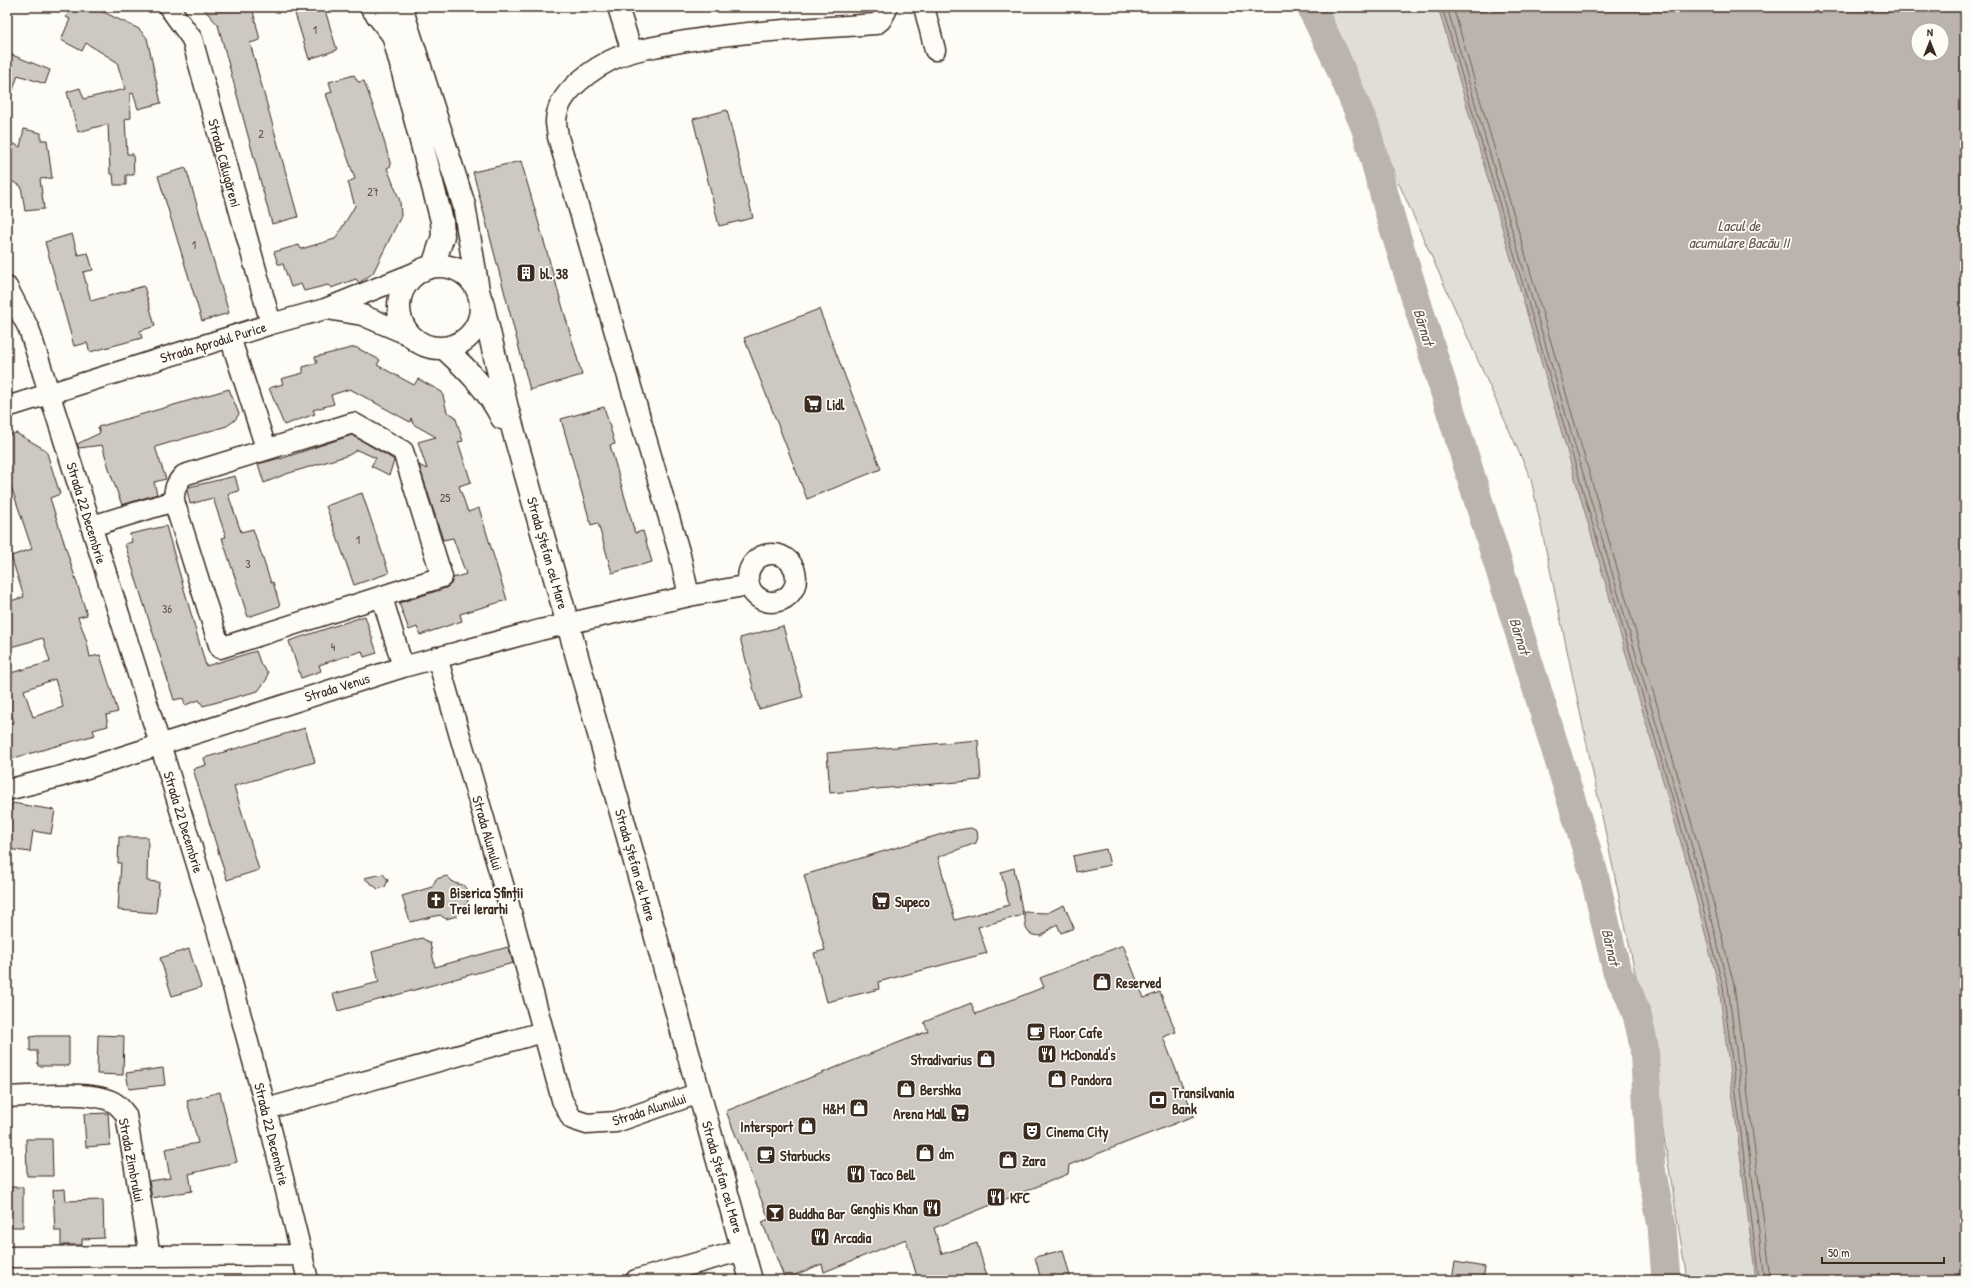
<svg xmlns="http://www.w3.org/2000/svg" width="1972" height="1287" font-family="'Patrick Hand',sans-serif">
<rect width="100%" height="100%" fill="#fdfcf7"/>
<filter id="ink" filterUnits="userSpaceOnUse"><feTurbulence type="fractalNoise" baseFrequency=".025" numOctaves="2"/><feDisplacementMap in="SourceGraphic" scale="8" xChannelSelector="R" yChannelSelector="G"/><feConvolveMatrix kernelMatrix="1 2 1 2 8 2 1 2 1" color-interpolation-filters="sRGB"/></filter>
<g filter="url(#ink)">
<path fill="#e1ded7" stroke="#8e847a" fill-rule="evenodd" d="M1320,7h645v1273h-278l-42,-260 -114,-541zM1918,30h24v24h-24z"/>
<path fill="#bbb4ad" stroke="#887d74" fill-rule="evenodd" d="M1438,7h527v1273h-209l-37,-293 -31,-120zM1918,30h24v24h-24z"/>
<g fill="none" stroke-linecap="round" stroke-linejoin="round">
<path stroke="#6e6157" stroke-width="1" d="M1442,7l250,858 31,122 36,293
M1447,7l250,857 31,122 37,294
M1453,7l250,855 31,123 37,295"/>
<path stroke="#bbb4ad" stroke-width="29" d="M1311,7l24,49 31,73 25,90 202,651 24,102 12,22 8,21 7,30 7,123 11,58 4,54"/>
</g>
<path fill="#cdc8c2" stroke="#3b2a1e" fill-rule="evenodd" d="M72,7h21l46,22 8,9 14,65 -23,6 -5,-16 -3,1 1,24 -6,1 2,35h6l1,21h-8v10h-12l-1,-11h-3l-2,-50 -30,8 -11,-40 13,-4 4,11 41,-10 -8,-27 -31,-19 -4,8 -21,-11 9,-21 -4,-2z
M202,7h49l2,4 7,29 -10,3 48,174 -26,7 -54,-199z
M293,7h31l13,43 -28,9z
M7,53l43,17 -5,14 -27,-9 -9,27 -2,-1z
M354,75l4,7 6,-1 15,42 12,43 -4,2 13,33 1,15 -28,57 -14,10 -3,-4 -25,9 -3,-3 -24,6 -3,-7 -10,3 -8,-23h-5l-4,-12 25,-7 2,4 34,-10 20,-33 -7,-24 7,-3 -29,-85 6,-2 -3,-10z
M727,110l26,108 -34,8 -26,-107z
M24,129l17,4v7h6l5,38 -12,1 4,30 -19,2 -4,-25 -14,-7v-39l13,7z
M521,161l61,214 -52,15 -57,-218z
M186,168l43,145 -27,8 -44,-145z
M72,234l6,21 10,-2 5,17 -10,2 8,29 53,-15 11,40 -15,5 2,7 -52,14 -3,-9 -13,3 -29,-104z
M819,309l62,160 -74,30 -63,-161z
M355,347l25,13 -3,5 37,20 4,-6 24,13 5,20 8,4 8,25 -5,1 13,40 -12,4 9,26 11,-4 28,92 -47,14 2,7 -42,14 -3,-8 -8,3 -10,-27 47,-15 5,-4 2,-6 13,-4 -13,-36 -10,2 -24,-75 8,4 -9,-27 18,-5 -23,-13 -2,-6 -1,4 -60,-33 -19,6 3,9 -21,6 2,4 -31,11 -15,-37 14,-4 -2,-5 22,-6v-6l14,-4 -2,-6z
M229,389l10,25 -4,6 -8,6 -72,21 11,32 -12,3 3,12 -35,11 -11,-30 -9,-30 -23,3 -2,-4 23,-11 -2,-6z
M604,407l11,37 -5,1 25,88 8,-2 9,31 -40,11 -14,-50 -7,2 -30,-106z
M16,433l30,17 14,44 -10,4 37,117 -9,2 9,25 3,15 10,-2 18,57 -12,3 2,11 -15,4 2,5 -88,25v-36l7,-2 -7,-22v-26l43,-12 -7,-24 -36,10v-46l17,-5 -13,-41 21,-7 -25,-75v-38zM55,679l8,28 -30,10 -9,-27z
M352,435l41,24 1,2 -5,14 -18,-9 5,-8 -19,-8 -8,5 -63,19 -22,9 -6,-19 22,-6v1z
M235,476l4,15 -11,3 13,38 12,-3 18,54 2,-1 7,24 -32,11 -26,-79 4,-1 -13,-39 -23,6 -3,-14 2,-3z
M362,493l27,80 -35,12 -28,-79z
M166,526l40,140 50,-15 5,14 7,7 -1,7 -9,12 -55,15 -4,-6 -14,5 -2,-7 -9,2 -49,-156 7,-2 -2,-8z
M365,616l12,37 -13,4 -2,-6 -43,14 2,6 -20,7 -12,-37z
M783,626l20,71 -44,12 -19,-71z
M305,728l10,34 -81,24 25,84 -32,10 -34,-111 13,-4 -2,-7z
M978,740l3,40 -151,13 -3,-40z
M12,803l43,7 -4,24 -18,-3 -3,21 -23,-3v-20z
M971,828l6,3 1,6 -2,6 -38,14 17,63 54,-15 -8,-33 13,-4 9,47 -45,12 9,26 -109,29 1,7 -52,13 -13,-49 11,-3 -21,-75 148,-44z
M119,837h29l-1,44 12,1 -3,31 -38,-3 3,-47h-3z
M1106,849l4,16 -34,7 -3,-16z
M383,874l5,6 -3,7 -7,2 -14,-11z
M447,876l7,7 9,2 7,8 -3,11 -7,6 -3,6 -11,3 -6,-4 -30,7 -8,-26 30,-9 4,-8z
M1064,905l10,23 -13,5 -4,-9 -16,12 -8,-1 -4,-2 -3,-5 -2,-16 23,1z
M422,938l8,5 5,24 73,-20 5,16 -175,48 -5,-17 46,-12 -7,-30z
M1123,945l21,53 16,-6 16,40 -13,5 31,79 -125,49 -1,9 -134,54 8,26 35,-11 11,37h-70l-12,-41 -82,33 -2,-8 -37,15 -23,-57 7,-3 -43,-108 202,-80 -4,-9 47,-19 5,11 68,-27 -4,-9z
M189,949l12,38 -29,9 -12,-38z
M98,1035l26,1 -1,39 -26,-1z
M37,1036h32v30h-31l-1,-15h-7v-14z
M163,1068l2,17 -36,4 -3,-16z
M220,1092l17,70 -48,12 3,17 -40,7 -3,-17 21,-3 -5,-29 33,-6 -11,-42z
M108,1113l2,32 -24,2 -2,-33z
M26,1139h26l1,37h-26z
M8,1187h15v40h-15z
M65,1189l1,12 37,-1 1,38 -22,1v6h-21v-14h-6l-2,-41z
M1063,1250l8,30h-30l-6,-23z
M1455,1262l30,5 -2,13h-31z"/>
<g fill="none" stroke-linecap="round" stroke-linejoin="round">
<g stroke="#3b2a1e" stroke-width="23">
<path id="minor" d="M169,7l23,32 79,285
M370,7l24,31
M618,7l14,45
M924,7l11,43
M7,287l22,42 131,415 62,202 44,163 42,171
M327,309l35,6 47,20
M230,337l36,111
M7,407l264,-83 54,-15 92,-37
M353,423l50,28 39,126 -222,71 -46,-147c0,-12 2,-18 10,-26z
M92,526l82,-25
M748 578a24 24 0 1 1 48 0a24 24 0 1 1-48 0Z
M689,596l60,-11
M382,597l21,70
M437,657l72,248 53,195 10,19 15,5 29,-2 83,-29
M7,790l55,-14 341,-109 137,-37 149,-34 -9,-41 -122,-418c0,-4 -2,-10 -2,-15 0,-30 40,-56 64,-66 14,-6 30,-8 44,-11 70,-14 141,-16 212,-21l5,-4 5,-9 -1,-4
M7,1097c26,-1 85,-7 106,5 6,3 9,8 13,13l24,141
M266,1109l277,-77
M7,1257l296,-2
M636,1280l107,-30"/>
</g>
<g stroke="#3b2a1e" stroke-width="25">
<path id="major" d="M394,7v31l48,183 1,15 -10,30
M401,7l63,198 14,85
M399 307a41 41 0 1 1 82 0a41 41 0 1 1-82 0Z
M482,302l25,106 137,486 107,386
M445,349c23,21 43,41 57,69"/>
</g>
<use href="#minor" stroke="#fdfcf7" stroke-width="20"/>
<use href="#major" stroke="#fdfcf7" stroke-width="22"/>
</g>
</g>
<defs>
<g id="building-square" transform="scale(1)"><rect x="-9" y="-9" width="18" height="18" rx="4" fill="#3b2a1e" stroke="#fdfcf7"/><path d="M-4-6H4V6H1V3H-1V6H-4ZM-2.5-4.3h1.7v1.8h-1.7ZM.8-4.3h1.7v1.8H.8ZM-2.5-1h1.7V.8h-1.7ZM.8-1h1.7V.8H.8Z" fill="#fff"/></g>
<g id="supermarket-square" transform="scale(1)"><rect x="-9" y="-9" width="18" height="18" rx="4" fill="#3b2a1e" stroke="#fdfcf7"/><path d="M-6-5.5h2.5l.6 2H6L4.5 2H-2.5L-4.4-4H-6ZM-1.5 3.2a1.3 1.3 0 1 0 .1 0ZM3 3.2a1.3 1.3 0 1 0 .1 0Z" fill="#fff"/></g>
<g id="church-square" transform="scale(1)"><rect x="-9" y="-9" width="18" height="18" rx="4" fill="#3b2a1e" stroke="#fdfcf7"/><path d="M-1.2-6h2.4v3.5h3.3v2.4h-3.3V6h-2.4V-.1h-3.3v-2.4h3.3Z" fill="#fff"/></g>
<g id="shop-square" transform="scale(1)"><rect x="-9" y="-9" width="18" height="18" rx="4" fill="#3b2a1e" stroke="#fdfcf7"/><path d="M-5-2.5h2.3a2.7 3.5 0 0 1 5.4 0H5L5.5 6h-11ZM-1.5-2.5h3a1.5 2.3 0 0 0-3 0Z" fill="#fff"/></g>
<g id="cafe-square" transform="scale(1)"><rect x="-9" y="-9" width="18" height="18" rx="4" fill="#3b2a1e" stroke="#fdfcf7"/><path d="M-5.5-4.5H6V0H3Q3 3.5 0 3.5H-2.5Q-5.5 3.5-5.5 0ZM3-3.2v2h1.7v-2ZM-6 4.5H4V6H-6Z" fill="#fff"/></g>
<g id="restaurant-square" transform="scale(1)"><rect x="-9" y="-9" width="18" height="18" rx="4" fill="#3b2a1e" stroke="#fdfcf7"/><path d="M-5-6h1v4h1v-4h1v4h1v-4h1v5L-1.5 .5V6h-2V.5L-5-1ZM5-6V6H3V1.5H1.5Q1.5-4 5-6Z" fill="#fff"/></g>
<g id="bank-square" transform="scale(1)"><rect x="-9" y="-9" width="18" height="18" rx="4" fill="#3b2a1e" stroke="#fdfcf7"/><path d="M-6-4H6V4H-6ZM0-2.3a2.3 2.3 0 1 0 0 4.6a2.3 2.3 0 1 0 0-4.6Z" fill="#fff"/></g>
<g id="theatre-square" transform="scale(1)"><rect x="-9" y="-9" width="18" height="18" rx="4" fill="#3b2a1e" stroke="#fdfcf7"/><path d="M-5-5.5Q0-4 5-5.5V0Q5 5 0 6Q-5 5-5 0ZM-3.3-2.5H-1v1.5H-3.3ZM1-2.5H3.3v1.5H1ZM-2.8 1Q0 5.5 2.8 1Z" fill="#fff"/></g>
<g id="bar-square" transform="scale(1)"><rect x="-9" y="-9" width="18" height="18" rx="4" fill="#3b2a1e" stroke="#fdfcf7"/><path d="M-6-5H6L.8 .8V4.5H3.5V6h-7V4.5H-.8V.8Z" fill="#fff"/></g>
</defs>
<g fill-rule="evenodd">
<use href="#building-square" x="526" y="273"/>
<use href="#supermarket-square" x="813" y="404"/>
<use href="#church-square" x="436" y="900"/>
<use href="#supermarket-square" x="881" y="901"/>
<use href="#shop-square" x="1102" y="982"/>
<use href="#cafe-square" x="1036" y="1032"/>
<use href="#restaurant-square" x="1047" y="1054"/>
<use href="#shop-square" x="986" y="1059"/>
<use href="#shop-square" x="1057" y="1079"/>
<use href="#shop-square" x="906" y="1089"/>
<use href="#bank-square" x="1158" y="1100"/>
<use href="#shop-square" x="859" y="1108"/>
<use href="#supermarket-square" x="960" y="1113"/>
<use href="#shop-square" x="807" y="1126"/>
<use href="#theatre-square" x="1032" y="1131"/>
<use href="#shop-square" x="925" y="1153"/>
<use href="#cafe-square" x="766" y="1155"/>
<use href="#shop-square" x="1008" y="1160"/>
<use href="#restaurant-square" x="856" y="1174"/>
<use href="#restaurant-square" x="996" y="1197"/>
<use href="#restaurant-square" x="932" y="1208"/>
<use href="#bar-square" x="775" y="1213"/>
<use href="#restaurant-square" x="820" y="1237"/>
</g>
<g text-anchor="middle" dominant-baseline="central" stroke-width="3.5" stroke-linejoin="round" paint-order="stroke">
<g font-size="12" fill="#605247">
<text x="315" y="29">1</text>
<text x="261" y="133">2</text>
<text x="373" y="191">27</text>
<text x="194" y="244">1</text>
<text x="445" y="497">25</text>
<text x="358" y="539">1</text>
<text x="248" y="563">3</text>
<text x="167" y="608">36</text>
<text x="333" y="646">4</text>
</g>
<g font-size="14" fill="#3b2a1e" stroke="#fdfcf7">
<text transform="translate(225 163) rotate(75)">Strada Călugăreni</text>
<text transform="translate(213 342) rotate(-17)">Strada Aprodul Purice</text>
<text transform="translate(87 513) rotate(73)">Strada 22 Decembrie</text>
<text transform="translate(548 553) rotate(74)">Strada Ștefan cel Mare</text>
<text transform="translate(337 687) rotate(-17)">Strada Venus</text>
<text transform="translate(184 822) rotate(73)">Strada 22 Decembrie</text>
<text transform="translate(488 833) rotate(74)">Strada Alunului</text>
<text transform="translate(636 865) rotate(74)">Strada Ștefan cel Mare</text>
<text transform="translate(649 1109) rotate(-18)">Strada Alunului</text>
<text transform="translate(272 1134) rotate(76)">Strada 22 Decembrie</text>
<text transform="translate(132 1160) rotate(79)">Strada Zimbrului</text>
<text transform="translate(723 1177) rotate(74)">Strada Ștefan cel Mare</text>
</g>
<g font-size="14" font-weight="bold" fill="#3b2a1e" stroke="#fdfcf7" text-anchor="start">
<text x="540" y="273">bl. 38</text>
<text x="827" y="404">Lidl</text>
<text x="450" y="892">Biserica Sfinții<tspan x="450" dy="16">Trei Ierarhi</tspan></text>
<text x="895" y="901">Supeco</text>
<text x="1116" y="982">Reserved</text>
<text x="1050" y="1032">Floor Cafe</text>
<text x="1061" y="1054">McDonald's</text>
<text x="972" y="1059" text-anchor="end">Stradivarius</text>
<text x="1071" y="1079">Pandora</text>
<text x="920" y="1089">Bershka</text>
<text x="1172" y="1092">Transilvania<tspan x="1172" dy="16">Bank</tspan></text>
<text x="845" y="1108" text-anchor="end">H&amp;M</text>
<text x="946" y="1113" text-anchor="end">Arena Mall</text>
<text x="793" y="1126" text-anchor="end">Intersport</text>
<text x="1046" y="1131">Cinema City</text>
<text x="939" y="1153">dm</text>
<text x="780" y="1155">Starbucks</text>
<text x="1022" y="1160">Zara</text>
<text x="870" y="1174">Taco Bell</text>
<text x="1010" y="1197">KFC</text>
<text x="918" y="1208" text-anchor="end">Genghis Khan</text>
<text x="789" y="1213">Buddha Bar</text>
<text x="834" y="1237">Arcadia</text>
</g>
<g font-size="15" font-style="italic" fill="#615349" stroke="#fdfcf7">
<text x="1739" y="225">Lacul de<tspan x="1739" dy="17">acumulare Bacău II</tspan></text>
<text transform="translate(1424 327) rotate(73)">Bârnat</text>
<text transform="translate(1520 636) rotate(73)">Bârnat</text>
<text transform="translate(1611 947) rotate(77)">Bârnat</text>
</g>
</g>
<rect width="1972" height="1287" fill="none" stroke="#fdfcf7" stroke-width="24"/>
<rect x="12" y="12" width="1948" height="1263" fill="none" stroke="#3b2a1e" stroke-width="1.5" filter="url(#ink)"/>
<g transform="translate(1930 42)"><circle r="19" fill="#fdfcf7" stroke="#afa8a0"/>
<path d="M0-3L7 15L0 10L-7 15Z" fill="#3b2a1e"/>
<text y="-6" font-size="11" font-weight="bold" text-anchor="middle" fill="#3b2a1e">N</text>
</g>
<path d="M1822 1257v6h122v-6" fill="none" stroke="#3b2a1e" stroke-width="2"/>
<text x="1828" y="1257" font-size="12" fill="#3b2a1e" stroke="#fdfcf7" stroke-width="3" paint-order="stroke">50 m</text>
</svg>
